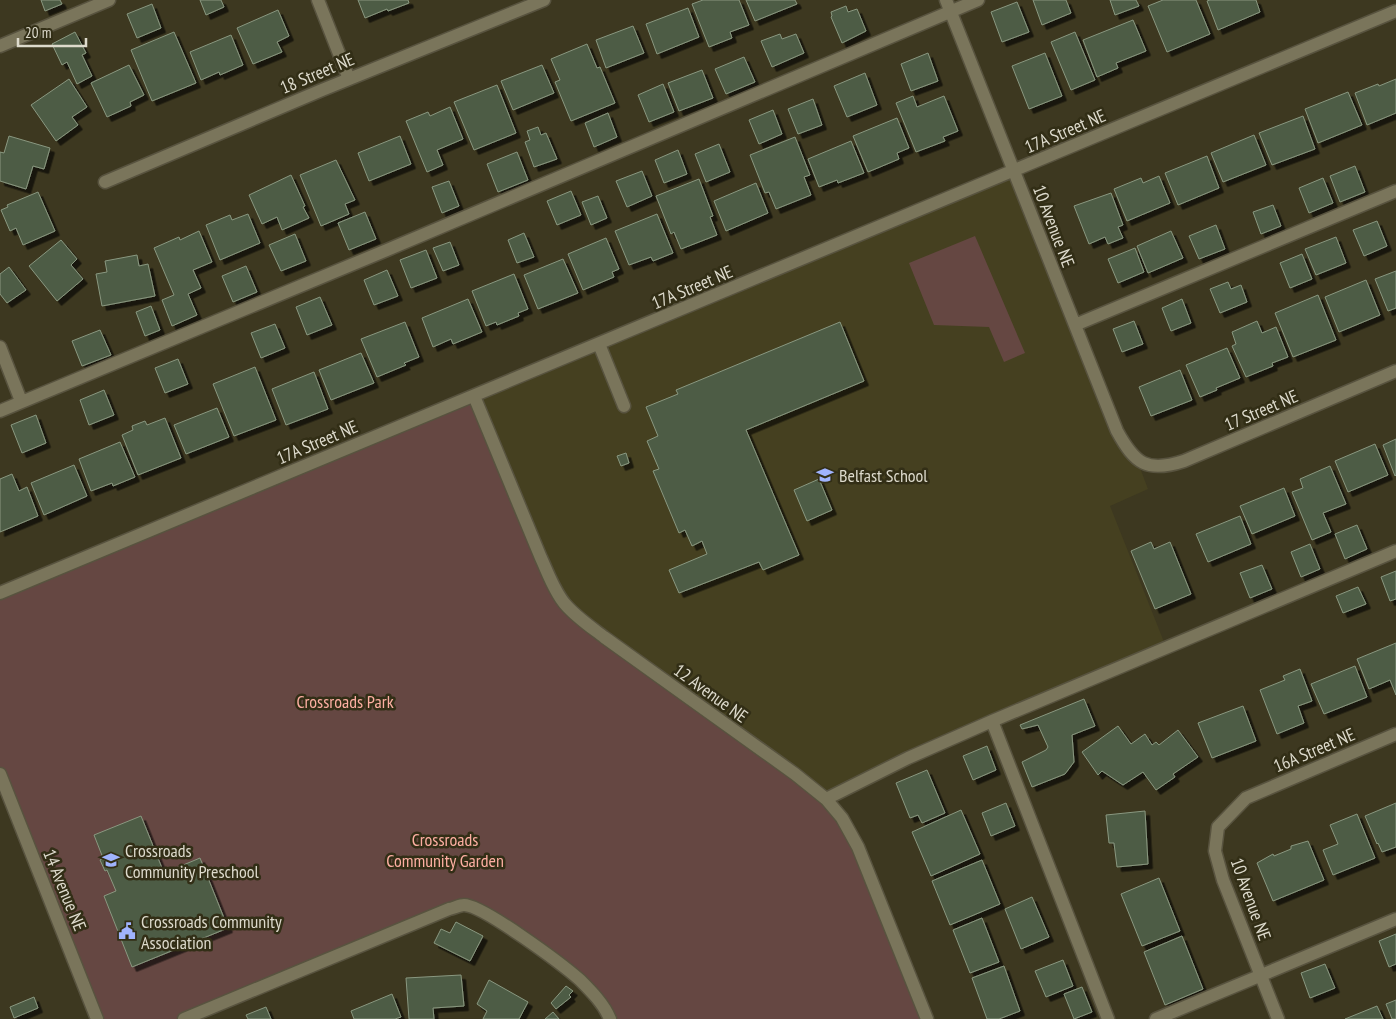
<svg xmlns="http://www.w3.org/2000/svg" width="1396" height="1019" font-family="'PT Sans Narrow',sans-serif">
<defs>
<filter id="shadow"><feDropShadow dx="4.5" dy="4.5" stdDeviation="0" flood-color="#0009"/></filter>
</defs>
<rect width="100%" height="100%" fill="#3d3820"/>
<path fill="#454020" d="M1014,171l61,154 62,135 11,29 -38,17 56,141 -340,152 -262,-196 -90,-207z"/>
<path fill="#654742" d="M975,236l50,117 -21,9 -15,-35 -55,-2 -25,-62z
M474,396l90,207 231,171 47,44 85,201h-317l-31,-39 -114,-75 -281,114h-87l-97,-245v-181z"/>
<path fill="#4e5b45" stroke="#899880" filter="url(#shadow)" d="M41,0h19l2,4 -17,7z
M200,0h21l3,7 -18,8z
M358,0h50l1,3 -21,8 -1,-2 -22,9z
M703,0h36l10,25 -19,7 2,6 -23,9 -17,-43z
M746,0h49l2,4 -42,17z
M1033,0h33l5,13 -29,12z
M1110,0h26l3,6 -24,9z
M1163,0h33l14,34 -43,18 -19,-46z
M1210,0h46l4,12 -42,18 -11,-29z
M1017,2l12,30 -27,10 -11,-30z
M152,4l9,24 -24,10 -10,-24z
M846,6l2,6 9,-3 9,22 -24,12 -11,-26 1,-1 -1,-4z
M688,8l11,29 -42,17 -11,-30z
M278,10l11,26 -12,6 5,10 -29,12 -16,-36z
M1133,20l13,31 -30,12 2,5 -21,9 -14,-37z
M633,26l11,27 -38,15 -10,-28z
M75,32l11,21 -4,2 10,21 -15,8 -10,-22 -5,3 -10,-21z
M174,32l22,51 -44,18 -21,-51z
M1075,32l20,48 -24,10 -20,-48z
M780,34l2,5 14,-5 8,19 -32,14 -11,-26z
M231,35l12,30 -23,10 -1,-3 -18,8 -11,-28z
M587,44l10,24 3,-1 15,36 -44,18 -16,-39 5,-2 -9,-21z
M928,53l10,28 -27,10 -10,-27z
M1045,53l17,43 -33,13 -17,-43z
M744,57l11,25 -29,12 -11,-25z
M129,65l15,30 -14,7 1,4 -24,11 -16,-34z
M542,65l12,28 -41,17 -12,-29z
M702,70l11,28 -34,13 -11,-28z
M865,73l12,32 -30,12 -13,-31z
M69,79l18,28 -15,10 6,8 -22,16 -25,-36z
M1396,79v34l-29,12 -12,-32 23,-9 1,2z
M663,84l11,28 -25,10 -11,-27z
M497,85l19,48 -42,17 -20,-48z
M1348,92l14,33 -44,18 -13,-34z
M913,96l4,11 27,-11 14,35 -15,6 2,4 -29,11 -20,-49z
M813,99l9,26 -24,9 -10,-25z
M450,107l13,32 -26,11 6,15 -16,7 -21,-51 22,-9 2,4z
M773,110l9,24 -23,10 -10,-24z
M608,113l9,24 -23,10 -9,-24z
M1303,116l12,33 -43,16 -13,-32z
M897,118l12,30 -12,5 2,6 -31,13 -15,-36z
M538,127l3,8 5,-2 11,26 -23,8 -9,-25 5,-2 -3,-9z
M1254,135l12,30 -43,17 -12,-29z
M9,136l41,12 -6,21 -11,-3 -7,23 -26,-8v-29l4,1z
M400,136l11,28 -42,17 -11,-28z
M795,137l15,38 -6,2 7,18 -35,14 -7,-17 -4,1 -15,-38z
M851,141l13,32 -26,10 -1,-3 -18,7 -11,-28z
M719,144l11,28 -24,10 -11,-28z
M678,150l9,24 -23,9 -9,-23z
M517,152l11,28 -30,12 -11,-28z
M1207,156l12,32 -41,17 -13,-32z
M336,160l19,40 -10,4 4,10 -28,12 -21,-51z
M1355,166l10,26 -25,10 -10,-26z
M642,171l10,25 -25,11 -11,-26z
M291,175l14,31 -2,1 6,11 -27,12 -5,-13 -15,7 -13,-29z
M1159,176l11,27 -43,18 -13,-32 27,-11 2,5z
M1323,178l10,25 -24,10 -10,-25z
M699,179l14,37 -3,1 7,18 -36,14 -7,-17 -3,2 -15,-38z
M449,181l10,25 -17,7 -10,-26z
M756,183l12,30 -42,18 -12,-30z
M571,191l10,24 -24,10 -10,-24z
M38,192l17,39 -32,14 -7,-17 -6,3 -9,-21 7,-3 -1,-2z
M1111,193l12,32 -5,2 5,11 -15,6 -3,-7 -16,7 -15,-38z
M598,196l9,22 -16,7 -9,-23z
M1273,205l8,21 -20,8 -8,-22z
M365,212l11,27 -27,11 -11,-27z
M248,214l12,29 -40,17 -14,-35 24,-10 2,5z
M657,214l16,39 -20,8 -2,-4 -22,8 -14,-34z
M1377,221l10,25 -23,10 -11,-26z
M1216,225l9,24 -26,10 -10,-23z
M199,231l13,31 -19,8 8,18 -13,6 9,21 -25,11 -10,-26 12,-5 -20,-47 25,-11 1,3z
M1171,231l12,27 -35,15 -11,-27z
M524,233l10,24 -17,6 -9,-23z
M295,234l11,27 -25,10 -12,-26z
M1336,237l10,26 -30,12 -11,-26z
M606,238l13,31 -7,3 2,5 -31,13 -15,-36z
M61,240l16,19 -6,6 12,14 -26,22 -28,-35z
M450,242l9,23 -16,6 -10,-23z
M1135,248l9,24 -26,11 -10,-24z
M426,250l11,28 -26,10 -11,-28z
M1302,254l10,25 -22,9 -10,-25z
M137,255l2,11 9,-2 7,32 -53,10 -6,-32 11,-2 -2,-11z
M563,259l15,34 -40,16 -14,-34z
M246,266l11,26 -24,10 -11,-26z
M9,267l17,23 -19,13 -7,-9v-20z
M387,270l11,26 -24,9 -10,-25z
M1396,271v37l-8,3 -13,-32z
M514,274l14,35 -10,4 1,3 -22,9 -1,-3 -10,4 -14,-35z
M1366,280l14,35 -41,17 -14,-35z
M1228,282l3,7 10,-4 6,17 -27,11 -10,-24z
M1318,295l18,45 -43,17 -18,-44z
M320,297l12,28 -25,10 -11,-28z
M468,299l14,33 -29,12 -2,-5 -18,8 -11,-29z
M1182,299l9,24 -20,8 -9,-23z
M151,306l9,24 -15,6 -9,-24z
M1134,321l9,23 -21,8 -9,-23z
M1257,321l5,12 14,-6 12,30 -16,6 1,3 -27,11 -14,-31 4,-2 -4,-12z
M405,322l14,35 -15,6 2,2 -29,12 -16,-38z
M840,322l24,59 -118,49 53,125 -36,15 -4,-8 -80,31 -10,-23 38,-16 -5,-13 -10,5 -7,-16 -6,3 -26,-62 6,-2 -12,-28 11,-5 -12,-29 32,-13 -2,-4z
M275,324l10,24 -24,10 -10,-25z
M100,330l11,25 -29,11 -10,-25z
M1227,348l13,30 -24,10 1,2 -17,7 -14,-32z
M361,353l13,30 -43,17 -12,-30z
M178,359l10,25 -23,9 -10,-25z
M255,367l21,53 -42,16 -21,-52z
M1180,370l12,30 -41,16 -12,-29z
M314,372l14,37 -42,16 -14,-36z
M104,390l10,25 -25,10 -9,-25z
M217,408l12,29 -43,17 -12,-29z
M36,415l10,28 -24,10 -11,-28z
M165,418l16,40 -43,17 -16,-40 11,-5 -1,-4 13,-5 2,4z
M1396,439v36l-1,1 -12,-31z
M120,442l15,35 -22,9 -1,-3 -21,8 -12,-32z
M1375,444l13,31 -40,17 -13,-31z
M626,453l3,10 -8,3 -4,-10z
M74,465l13,31 -43,19 -13,-32z
M1330,466l16,38 -23,9 8,19 -19,8 -20,-48 11,-4 -3,-9z
M12,474l7,17 8,-4 11,29 -38,16v-53z
M819,479l13,31 -25,11 -13,-31z
M1284,488l11,28 -43,18 -12,-28z
M1240,516l11,28 -43,18 -12,-28z
M1357,525l10,24 -22,10 -10,-25z
M1151,542l3,7 16,-7 21,52 -36,15 -24,-58z
M1310,544l10,25 -19,8 -10,-25z
M1262,565l10,24 -22,9 -10,-25z
M1396,571v28l-6,2 -9,-24z
M1358,587l8,17 -23,9 -7,-17z
M1396,643v52l-6,-15 -21,9 -12,-30z
M1355,666l12,31 -43,17 -13,-30z
M1300,669l12,32 -14,5 6,17 -27,11 -17,-44 25,-10 -2,-4z
M1084,699l11,27 -23,9 2,27 -9,12 -33,13 -10,-25 24,-12 2,-3 -10,-22 -16,4 -2,-4z
M1243,706l13,35 -44,17 -14,-35z
M1118,726l13,18 14,-10 7,11 4,-3 3,3 19,-15 20,27 -25,17 2,3 -19,13 -13,-18 -20,13 -21,-14 -4,4 -16,-23z
M987,746l9,24 -23,10 -10,-24z
M927,770l18,43 -23,10 -4,-8 -8,3 -14,-35z
M1006,803l9,23 -24,10 -9,-23z
M1396,803v44l-14,5 -4,-9 -1,1 -12,-28z
M961,810l19,44 -49,22 -19,-44z
M1145,811l3,53 -31,3 -3,-24h-5l-3,-28z
M1357,814l18,44 -42,17 -10,-25 15,-6 -8,-19z
M141,816l23,57 36,-15 28,70 -96,39 -28,-71 12,-5 -9,-21 -2,1 -5,-11 3,-2 -9,-23z
M1308,841l16,39 -51,21 -16,-38 16,-9 1,2 17,-7v-3z
M982,860l18,44 -50,21 -18,-44z
M1159,878l21,53 -38,15 -21,-52z
M1032,897l17,40 -28,12 -16,-40z
M982,918l17,44 -29,11 -17,-43z
M456,922l27,14 -13,25 -36,-18 7,-14 9,4z
M1396,934v30l-7,3 -10,-26z
M1182,936l21,53 -38,16 -21,-53z
M1063,960l10,26 -27,11 -11,-26z
M1325,964l10,24 -25,10 -9,-25z
M1004,966l16,45 -21,8h-12l-15,-41z
M461,975l3,31 -31,2 1,11h-25l-3,-41z
M489,980l39,22 -9,17h-36l4,-8 -10,-7z
M566,986l7,5 -4,4 2,2 -15,12 -5,-6z
M1082,987l10,25 -18,7 -10,-25z
M392,994l9,23 -6,2h-41l-3,-8z
M34,997l4,11 -24,10 -4,-11z
M1396,1000v19h-4l-6,-15z
M1377,1006l6,13h-38z
M266,1007l5,12h-23l-2,-4z
M553,1012l6,7h-14z"/>
<g fill="none" stroke-linecap="round" stroke-linejoin="round">
<g stroke="#58533f" stroke-width="15">
<path id="minor" d="M318,0l31,79
M946,0l171,431c18,33 30,42 67,30l212,-90
M0,46l109,-46
M105,182l217,-92 222,-90
M1075,325l321,-134
M599,344l25,62
M0,347l21,54
M474,396l67,162c7,15 13,33 24,46 11,13 26,23 39,33l191,137 31,25 16,19 16,29 69,172
M0,411l387,-161 591,-250
M0,593l1396,-582
M992,721l116,298
M0,774l97,245
M826,799l82,-41 84,-37 404,-170
M184,1019l265,-110c5,-1 11,-4 15,-4 19,0 99,60 116,75 11,11 24,24 30,39
M1156,1019l240,-100
M1278,1019l-55,-139 -8,-29 3,-24 28,-29 150,-64"/>
</g>
<use href="#minor" stroke="#7a755b" stroke-width="12"/>
</g>
<defs>
<g id="school-bare" transform="scale(1.35)"><path d="M0-5L7-2L0 1L-7-2ZM-4 1L0 2.5L4 1V4Q0 6-4 4Z" fill="#a0b3fd" stroke="#322e16" stroke-width="2.5" paint-order="stroke"/></g>
<g id="civic-bare" transform="scale(1.35)"><path d="M-.6-6.5H3V-4.5H.6V-3L4-1V1h2V6H-6V1h2V-1L-.6-3ZM-1.2 2.5V6h2.4V2.5Z" fill="#a0b3fd" stroke="#322e16" stroke-width="2.5" paint-order="stroke"/></g>
</defs>
<g fill-rule="evenodd">
<use href="#school-bare" x="825" y="475"/>
<use href="#school-bare" x="111" y="860"/>
<use href="#civic-bare" x="127" y="931"/>
</g>
<g text-anchor="middle" dominant-baseline="central" stroke-width="5" stroke-linejoin="round" paint-order="stroke">
<g font-size="18" fill="#dddacc" stroke="#322e16">
<text transform="translate(317 73) rotate(-23)">18 Street NE</text>
<text transform="translate(1065 131) rotate(-23)">17A Street NE</text>
<text transform="translate(1054 226) rotate(69)">10 Avenue NE</text>
<text transform="translate(692 287) rotate(-23)">17A Street NE</text>
<text transform="translate(1261 410) rotate(-23)">17 Street NE</text>
<text transform="translate(317 442) rotate(-23)">17A Street NE</text>
<text transform="translate(711 693) rotate(36)">12 Avenue NE</text>
<text transform="translate(1314 750) rotate(-23)">16A Street NE</text>
<text transform="translate(65 890) rotate(68)">14 Avenue NE</text>
<text transform="translate(1251 899) rotate(70)">10 Avenue NE</text>
</g>
<g font-size="18" fill="#dddacc" stroke="#322e16" text-anchor="start">
<text x="839" y="475">Belfast School</text>
<text x="125" y="850">Crossroads<tspan x="125" dy="21">Community Preschool</tspan></text>
<text x="141" y="921">Crossroads Community<tspan x="141" dy="21">Association</tspan></text>
</g>
<g font-size="18" fill="#fdafa2" stroke="#322e16">
<text x="345" y="701">Crossroads Park</text>
<text x="445" y="839">Crossroads<tspan x="445" dy="21">Community Garden</tspan></text>
</g>
</g>
<path d="M18 38v8h68v-8" fill="none" stroke="#dddacc" stroke-width="2.5"/>
<text x="25" y="38" font-size="15" fill="#dddacc" stroke="#322e16" stroke-width="4" paint-order="stroke">20 m</text>
</svg>
